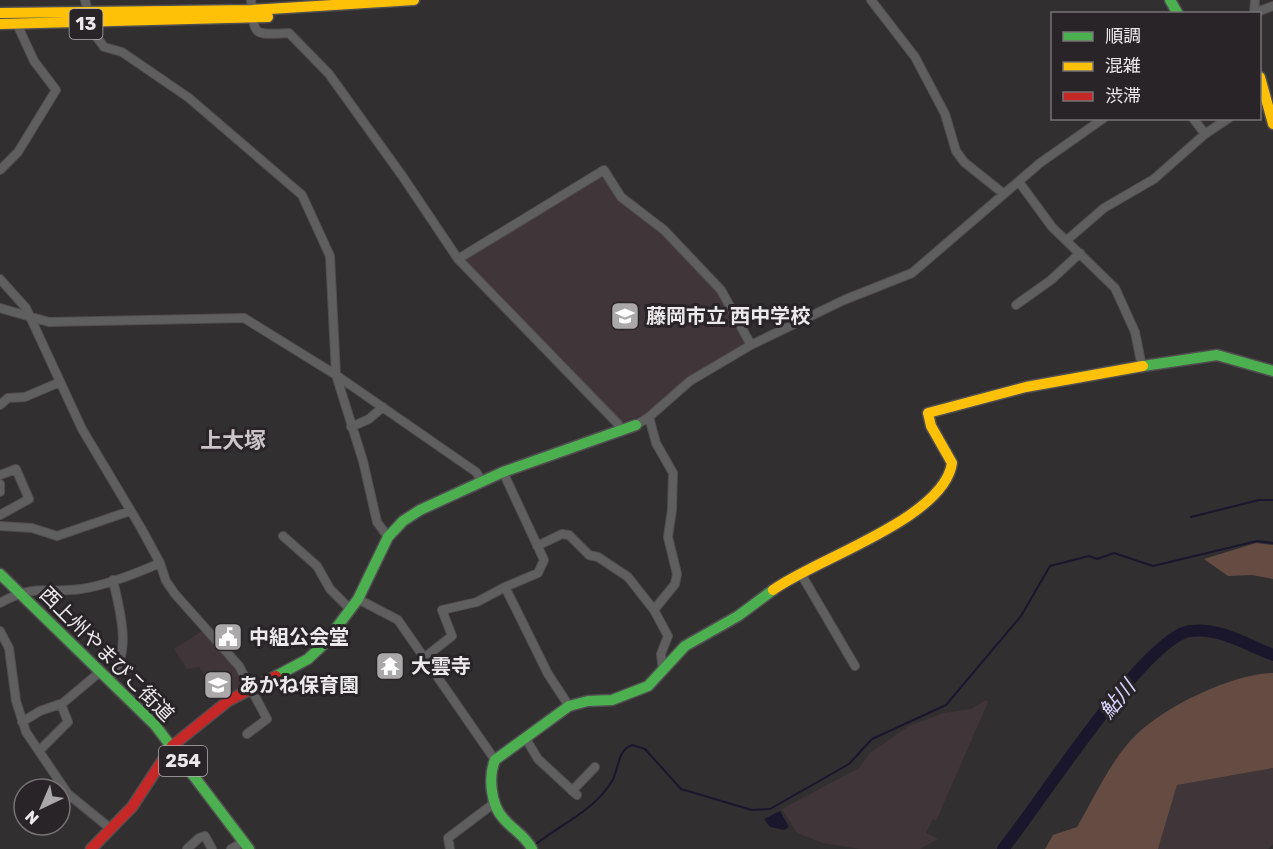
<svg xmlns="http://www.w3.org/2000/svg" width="1273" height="849" font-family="Rubik,'Noto Sans JP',sans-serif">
<rect width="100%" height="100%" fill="#322f31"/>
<path fill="#40363a" d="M601,174h3l14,21 51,44 50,53 26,49 -1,4 -48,28 -50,41 -24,8 -156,-157v-5z
M204,630l32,36 10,19 -25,14 -22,-32 -12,2 -13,-20z
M986,700l2,2 -52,119 -3,-2 -7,14 12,6 -18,10h-59l-38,-6 -26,-10 -15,-24 77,-41 11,-15 39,-27 35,-13 27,-4z
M1273,768v76l-5,5h-110l19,-64z"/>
<path fill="#654c43" d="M1256,543l17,2v34l-21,-4 -24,1 -24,-17z
M1273,673v95l-96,17 -19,64h-113l8,-14 24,-8c17,-29 36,-71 60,-93 29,-28 95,-60 136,-61z"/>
<path fill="#1a172c" d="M780,811l9,16 -5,3 -14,-3 -6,-8z"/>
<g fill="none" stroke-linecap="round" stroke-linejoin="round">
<path stroke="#1a172c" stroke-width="2" d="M1191,517l68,-17h14
M536,844c25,-20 59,-34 76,-63 7,-11 5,-31 20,-36l13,4 36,40 71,21 18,-1 79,-45 23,-25 74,-34 75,-89 29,-50 39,-10 8,3 17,-6 39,13 104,-25 16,2"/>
<path stroke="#1a172c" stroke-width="12" d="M1003,849c34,-41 141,-211 187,-218 29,-4 57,14 83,24"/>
<g stroke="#504e50" stroke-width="10">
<path id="street" d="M85,0l8,32 11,15 18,5 67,46 113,97 28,61 6,119 27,86 14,61 11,15
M251,0c4,36 0,35 38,33l40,41 74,103 55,82 160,165 3,8
M871,0l44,57 30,57 11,37 8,11 40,32
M1254,13l19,-7
M1254,14l1,-14
M1193,118l12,16
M0,170l18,-18 38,-62 -22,-29 -17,-37
M1019,182l33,45 63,61 20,44 7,35
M1067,240l37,-32 50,-29 51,-45 24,-16
M458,259l146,-89 17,27 43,33 57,60 30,55
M0,279l26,29 56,121 59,99 19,35 6,18 9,13 64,72 28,53 -20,15
M1016,305l35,-25 29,-27
M0,308l49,14 195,-4 92,57 140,97 6,9
M0,405l8,-7 17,-1 35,-15
M649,417l7,26 17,30 -1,37 -4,27 9,37 -2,10 -21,26 14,26 -7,18 2,17
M636,425l13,-8 41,-36 61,-36 93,-45 68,-27 128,-110 64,-45
M351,427l18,-8 14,-12
M503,472l41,88 -6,13 -33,14 43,87 21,32
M0,475l16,-6 13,30 -29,16
M0,484v8
M0,526l32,2 25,8 73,-25
M283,536l34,30 13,23 21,21
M537,546l25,-12 7,1 20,20 9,2 30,20 26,33
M801,574l54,92
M358,599l40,21 97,140
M0,603c36,-20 45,-9 81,-14 27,-4 54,-15 79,-26
M0,631l9,17 7,53 10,31 42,62 43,35
M424,658l28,-22 -10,-26 35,-8 28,-15
M109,679c24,-26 11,-67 4,-99
M22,722l18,-11 23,-8 38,-32
M526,739l12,20 39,36
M39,751l29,-29 -7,-18
M572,791l23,-24
M187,849l12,-11 6,-2 7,13
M231,849l13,-7
M450,849l-2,-11 45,-34"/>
</g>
<g stroke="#504e50" stroke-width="13">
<path id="fast" d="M1170,0l8,14
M1143,366l74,-11 56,16
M0,574l155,151 94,124
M276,676l32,-17 17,-16 33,-44 30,-62 15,-16 17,-11 83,-38 133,-47
M532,849c-7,-14 -19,-19 -29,-31 -12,-13 -15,-41 -8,-58l74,-54 19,-5 24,-1 36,-14 37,-40 53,-30 35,-26"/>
</g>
<g stroke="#504e50" stroke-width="13">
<path id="slow" d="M0,13l252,-3 162,-10
M0,24l268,-7
M1260,77l13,47
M773,590c42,-31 171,-71 179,-127l-21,-37 -3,-13 98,-26 117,-21"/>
</g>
<g stroke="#504e50" stroke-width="13">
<path id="jam" d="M91,849l41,-42 40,-61 56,-45 48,-25"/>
</g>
<use href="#street" stroke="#605f60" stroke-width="8"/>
<use href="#fast" stroke="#4caf50" stroke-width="10"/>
<use href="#slow" stroke="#ffc107" stroke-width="10"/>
<use href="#jam" stroke="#c62828" stroke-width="10"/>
</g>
<defs>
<g id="school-square" transform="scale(1.5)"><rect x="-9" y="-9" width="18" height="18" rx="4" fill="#aba8aa" stroke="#292427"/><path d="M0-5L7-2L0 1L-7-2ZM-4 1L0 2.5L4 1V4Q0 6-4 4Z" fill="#fff"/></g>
<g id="civic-square" transform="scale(1.5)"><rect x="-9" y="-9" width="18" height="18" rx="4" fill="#aba8aa" stroke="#292427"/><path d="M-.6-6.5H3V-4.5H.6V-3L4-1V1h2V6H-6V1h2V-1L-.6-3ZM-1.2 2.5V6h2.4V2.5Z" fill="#fff"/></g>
<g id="temple-square" transform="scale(1.5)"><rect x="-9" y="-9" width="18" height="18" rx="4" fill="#aba8aa" stroke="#292427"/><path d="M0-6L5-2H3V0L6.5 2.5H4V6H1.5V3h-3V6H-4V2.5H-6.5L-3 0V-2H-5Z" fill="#fff"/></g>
</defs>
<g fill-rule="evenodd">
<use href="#school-square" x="625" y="316"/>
<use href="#civic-square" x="228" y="637"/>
<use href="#temple-square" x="390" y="666"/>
<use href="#school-square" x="218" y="685"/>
</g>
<g text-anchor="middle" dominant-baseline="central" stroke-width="6" stroke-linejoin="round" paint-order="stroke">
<g fill="#292427" stroke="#b2aeb0" stroke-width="1.5">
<rect x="69.5" y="9" width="33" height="30" rx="4.5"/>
<rect x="159" y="746" width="48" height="30" rx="4.5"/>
</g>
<g font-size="18" font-weight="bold" fill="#ece9eb">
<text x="86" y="24">13</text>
<text x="183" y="761">254</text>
</g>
<g font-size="20" font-weight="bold" fill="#ece9eb" stroke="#292427" text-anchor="start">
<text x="646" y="316">藤岡市立 西中学校</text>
<text x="249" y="637">中組公会堂</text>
<text x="411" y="666">大雲寺</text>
<text x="239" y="685">あかね保育園</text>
</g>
<g font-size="20" fill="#ece9eb" stroke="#292427">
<text transform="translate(107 654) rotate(45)">西上州やまびこ街道</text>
</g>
<g font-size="21" font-style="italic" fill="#d7d4fe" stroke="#292427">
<text transform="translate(1117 699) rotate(-50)">鮎川</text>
</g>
<g font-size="22" font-weight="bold" fill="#cbc5c8" stroke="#292427">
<text x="233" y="440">上大塚</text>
</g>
</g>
<rect x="1051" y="12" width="210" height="108" fill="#292427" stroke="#777375" stroke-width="1.5"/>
<rect x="1063" y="32" width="30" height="9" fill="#4caf50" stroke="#777375" stroke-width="1.5"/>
<text x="1105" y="42" font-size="18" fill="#ece9eb">順調</text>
<rect x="1063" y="62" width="30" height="9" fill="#ffc107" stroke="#777375" stroke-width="1.5"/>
<text x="1105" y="72" font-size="18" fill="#ece9eb">混雑</text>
<rect x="1063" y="92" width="30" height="9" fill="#c62828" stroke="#777375" stroke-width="1.5"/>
<text x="1105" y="102" font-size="18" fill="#ece9eb">渋滞</text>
<g transform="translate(42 807) rotate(224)"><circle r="28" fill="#292427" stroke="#777375" stroke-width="1.5"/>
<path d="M0-4.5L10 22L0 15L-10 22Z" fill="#aba8aa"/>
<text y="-9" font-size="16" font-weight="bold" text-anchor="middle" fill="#ece9eb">N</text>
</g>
</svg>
